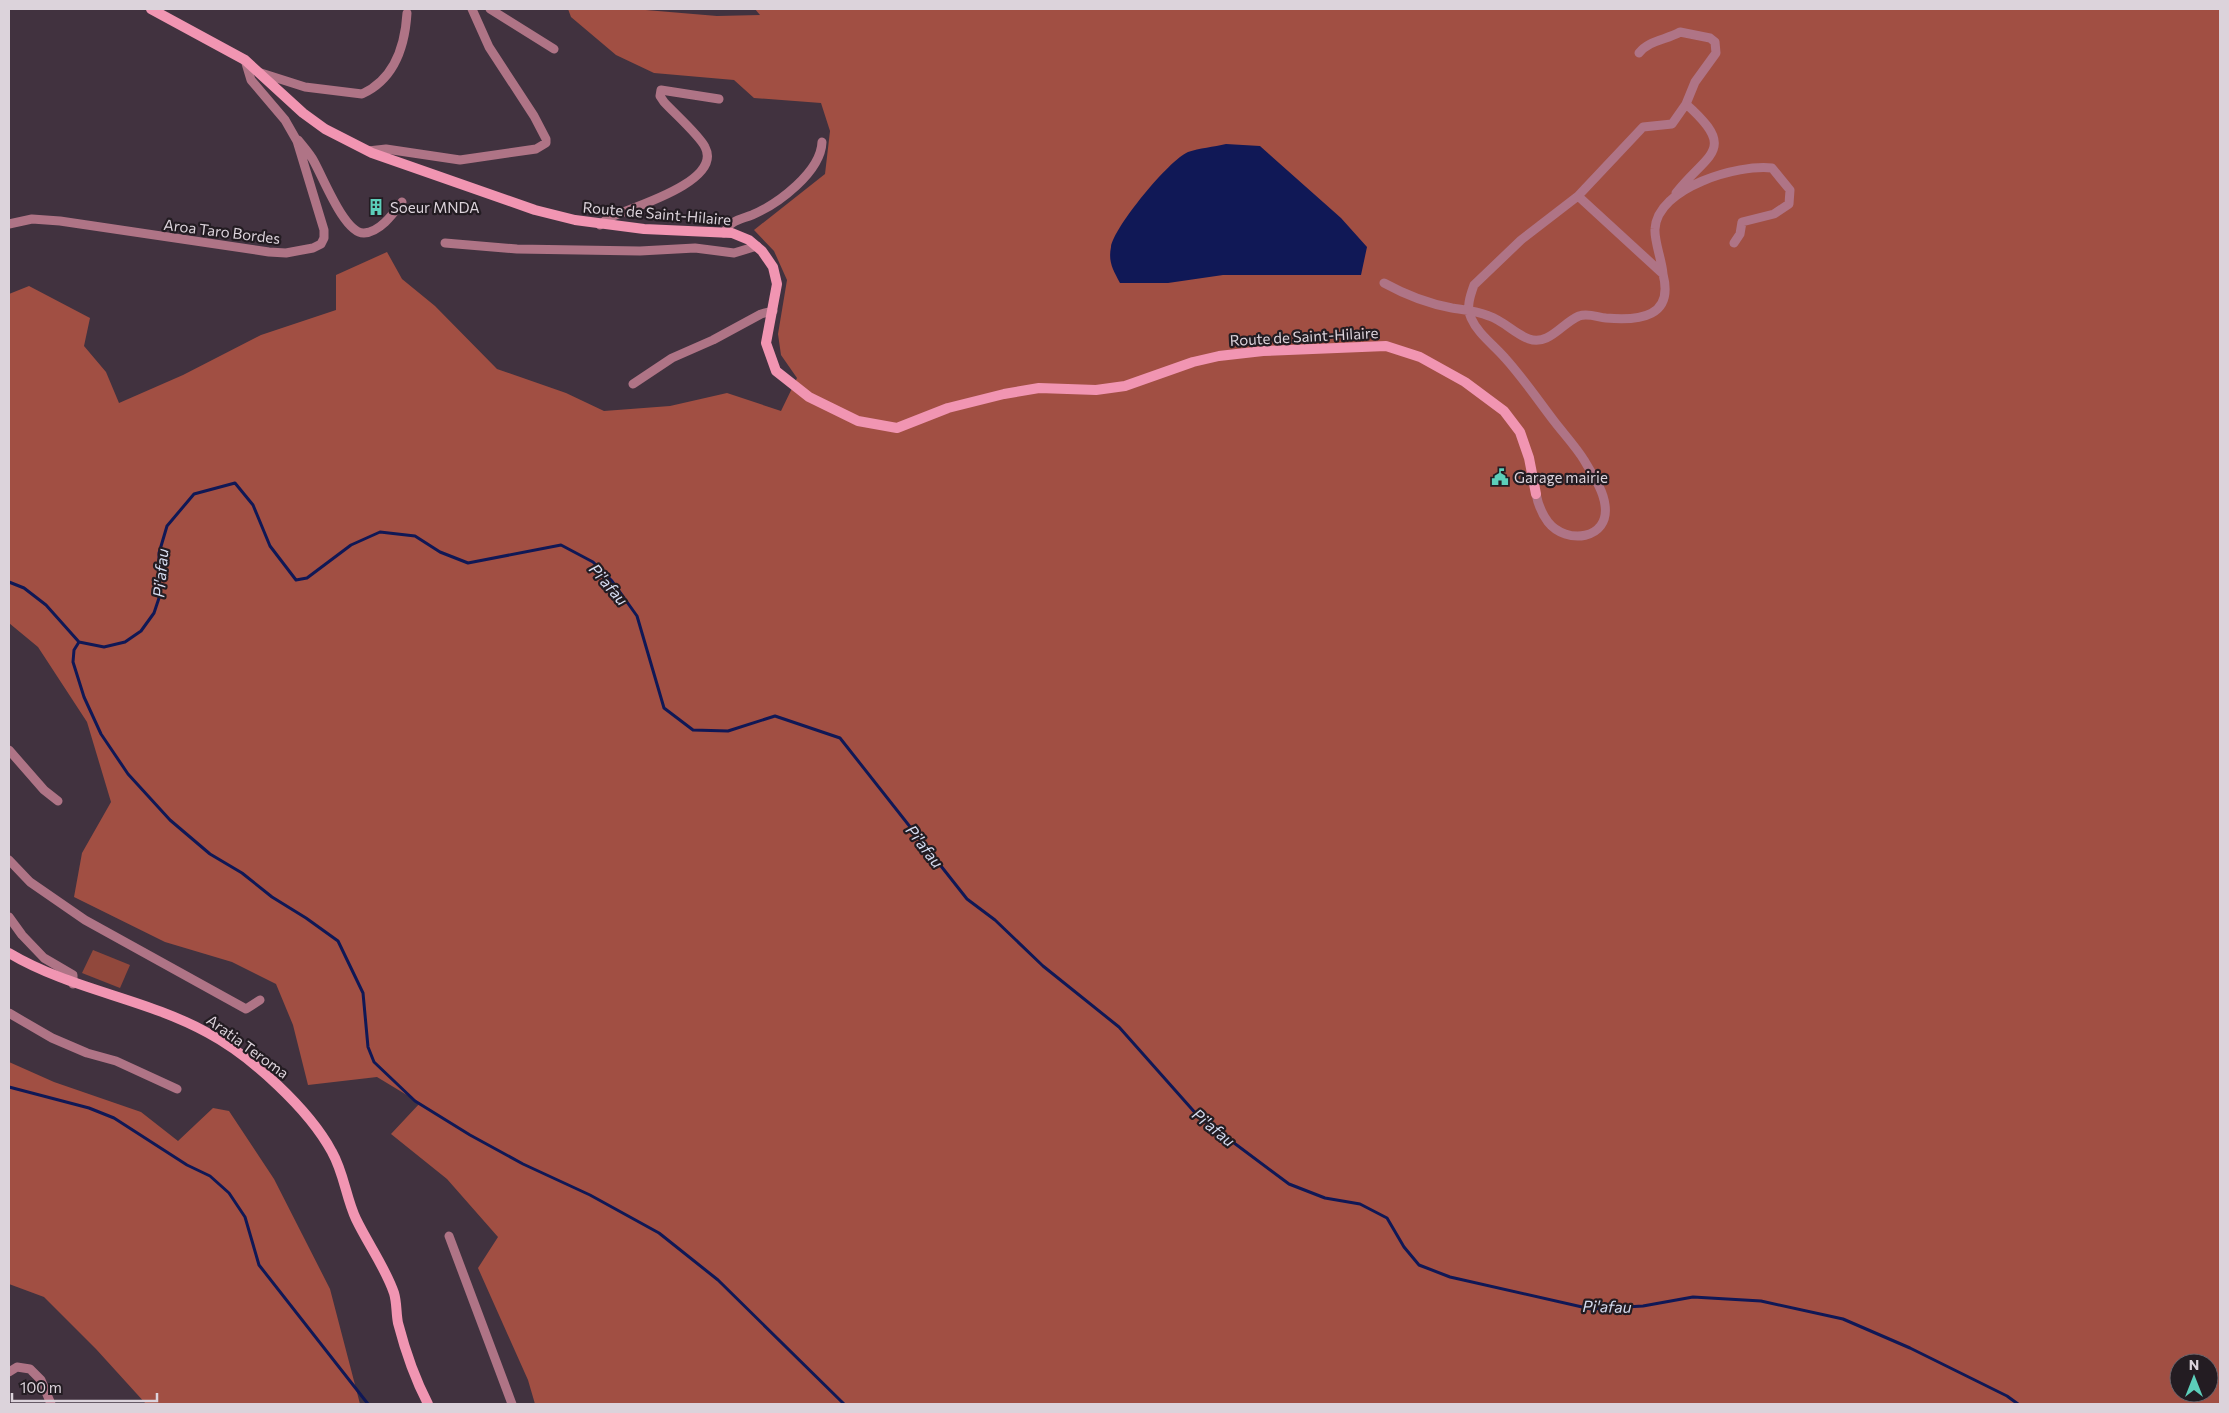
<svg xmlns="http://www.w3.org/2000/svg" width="2229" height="1413" font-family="Commissioner,sans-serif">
<rect width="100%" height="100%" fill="#41323f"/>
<path fill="#91483c" d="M93,950l37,15 -10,23 -38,-15z"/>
<path fill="#a14f43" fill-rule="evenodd" d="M568,9h66l83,7 43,-1 -5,-6h1465v1395h-1685l-7,-24 -50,-112 20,-31 -51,-58 -56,-45 29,-31 -43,-26 -69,8 -15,-60 -17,-41 -44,-22 -67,-20 -91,-45 8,-44 29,-51 -24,-80 -49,-75 -29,-24v-329l20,-8 61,32 -6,28 22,26 13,31 64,-28 78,-40 75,-25v-35l51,-23 15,27 33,27 62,63 69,24 38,18 66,-5 57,-13 54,18 16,-33 -16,-23 -3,-21 9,-54 -13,-29 -20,-21 71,-56 5,-43 -9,-28 -67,-5 -20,-18 -80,-7 -38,-18 -45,-38zM2179,1363h30v30h-30z
M9,1062l45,20 87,30 37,29 35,-33 16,3 45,68 56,110 30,115h-214l-50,-55 -52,-52 -35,-13z"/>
<path fill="#101856" d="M1226,144l34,2 81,72 26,29 -6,28h-138l-55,8h-48c-7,-13 -12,-21 -9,-36 3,-20 58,-87 77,-95 11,-4 26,-5 38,-8z"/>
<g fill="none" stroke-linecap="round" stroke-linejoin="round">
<path stroke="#101856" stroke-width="3" d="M9,582l15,6 22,17 33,37 25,5 21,-5 16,-11 13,-18 5,-15v-45l8,-27 27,-32 41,-11 18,22 17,41 26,34 11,-2 44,-33 29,-13 35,4 25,16 28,11 93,-18 32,17 19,19 25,35 27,92 29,22 35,1 47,-15 65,22 127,161 28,21 48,46 76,61 79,89 91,68 36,14 35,6 27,14 17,29 15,18 31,12 141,32 52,-3 50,-9 68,4 82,18 67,29 97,48 11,8
M79,642l-5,8 -1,12 11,35 17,37 27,40 42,46 40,34 32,19 30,24 34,21 32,23 25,52 5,54 6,15 41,39 55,34 53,29 67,31 69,38 59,47 126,124
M9,1087l80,21 25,10 73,47 23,11 19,17 16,24 14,48 109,139"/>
<path stroke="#af7486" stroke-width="9" d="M490,9l64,40
M261,73l44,14 57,7c33,-15 43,-48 45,-81
M298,140c5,6 10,12 14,18 10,16 32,76 52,75 16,-1 29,-19 38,-31
M368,151l18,-2 74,11 76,-11 10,-6v-4l-12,-23 -45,-69 -17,-38
M1676,193c31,-40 63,-42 10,-89
M9,224l23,-5 28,2 209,31 17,1 27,-5 8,-4 3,-6v-8l-27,-89 -12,-21 -34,-40 -6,-20
M600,225c4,-3 8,-8 13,-9 21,-9 110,-35 92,-69 -6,-12 -31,-34 -41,-45l-4,-6 1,-6 58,9
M724,233c7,-13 15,-13 28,-18 26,-11 69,-43 70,-73
M445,243l72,6 123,2 55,-3 39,5 23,-7
M1663,274c-1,-14 -9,-33 -8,-45 2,-42 84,-65 117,-61l18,22 -1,14 -15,10 -32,8 -2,12 -6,9
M1384,283c20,11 46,21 68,25 13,2 25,3 37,8 15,5 26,18 40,23 20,7 33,-16 50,-23 9,-3 18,1 27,2 34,3 68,-1 57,-44l-85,-78
M633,384l39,-26 41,-18 48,-26 12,-3
M1536,494c2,10 6,20 12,28 18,23 62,18 57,-17 -2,-16 -13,-31 -21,-45 -8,-13 -20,-26 -30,-39 -16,-21 -31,-43 -49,-63 -11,-13 -27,-24 -34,-40 -5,-10 -1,-22 3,-33l47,-45 57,-44 65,-69 29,-3 14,-20 9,-22 21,-29 -1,-11 -5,-4 -30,-6c-14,8 -31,8 -41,21
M9,750l35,40 14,11
M9,860l21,22 55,38 161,89 14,-9
M9,917l13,18 22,23 29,17v9
M9,1013l43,25 35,15 29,8 61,28
M449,1236l63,168
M9,1372l8,-5 13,2 11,11 10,24"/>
<path stroke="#f195b2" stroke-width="10" d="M151,9l94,51 58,53 22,16 47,24 163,57 40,10 69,9 88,4 17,7 13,11 11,16 4,17 -11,59 10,28 33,26 49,24 39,7 51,-20 56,-14 35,-6 57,2 29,-4 68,-24 26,-6 44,-5 123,-5 34,11 45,25 39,29 16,21 9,26 7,36
M9,953c62,37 136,45 199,80 43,23 101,76 124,119 12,21 14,46 24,67 12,25 29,48 38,74 3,10 2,20 4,30 7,27 17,56 30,81"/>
</g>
<defs>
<g id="building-bare" transform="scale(1.35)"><path d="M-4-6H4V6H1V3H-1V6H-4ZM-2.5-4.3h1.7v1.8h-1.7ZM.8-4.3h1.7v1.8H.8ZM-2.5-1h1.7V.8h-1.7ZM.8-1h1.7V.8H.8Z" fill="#5cceba" stroke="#231c22" stroke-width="2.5" paint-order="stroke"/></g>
<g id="civic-bare" transform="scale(1.35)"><path d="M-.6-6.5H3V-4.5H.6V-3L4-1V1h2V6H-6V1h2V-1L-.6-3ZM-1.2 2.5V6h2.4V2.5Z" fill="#5cceba" stroke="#231c22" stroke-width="2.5" paint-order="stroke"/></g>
</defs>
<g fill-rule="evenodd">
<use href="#building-bare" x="376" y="207"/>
<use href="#civic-bare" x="1500" y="477"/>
</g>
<g text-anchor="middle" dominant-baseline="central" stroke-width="4.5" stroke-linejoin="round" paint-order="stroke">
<g font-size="15" fill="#dcd3db" stroke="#231c22" text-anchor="start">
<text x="390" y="207">Soeur MNDA</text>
<text x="1514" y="477">Garage mairie</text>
</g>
<g font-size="15" fill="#dcd3db" stroke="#231c22">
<text transform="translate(657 213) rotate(5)">Route de Saint-Hilaire</text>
<text transform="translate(222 231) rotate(7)">Aroa Taro Bordes</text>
<text transform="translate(1304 336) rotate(-3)">Route de Saint-Hilaire</text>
<text transform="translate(248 1046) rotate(36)">Aratia Teroma</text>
</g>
<g font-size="16" font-style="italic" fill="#d4dbef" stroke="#231c22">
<text transform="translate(160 573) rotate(-85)">Pi'afau</text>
<text transform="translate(609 584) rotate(49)">Pi'afau</text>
<text transform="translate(925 846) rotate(52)">Pi'afau</text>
<text transform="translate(1214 1127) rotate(39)">Pi'afau</text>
<text transform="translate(1607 1306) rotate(1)">Pi'afau</text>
</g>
</g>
<rect width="2229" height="1413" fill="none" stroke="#dcd3db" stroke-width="20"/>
<g transform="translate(2194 1378)"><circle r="24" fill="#231c22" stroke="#6d656c"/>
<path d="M0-4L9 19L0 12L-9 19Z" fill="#5cceba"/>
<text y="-8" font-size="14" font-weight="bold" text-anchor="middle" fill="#dcd3db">N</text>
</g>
<path d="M12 1393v8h145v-8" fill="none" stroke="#dcd3db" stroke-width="2.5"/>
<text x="20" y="1393" font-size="15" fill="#dcd3db" stroke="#231c22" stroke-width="4" paint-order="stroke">100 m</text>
</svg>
